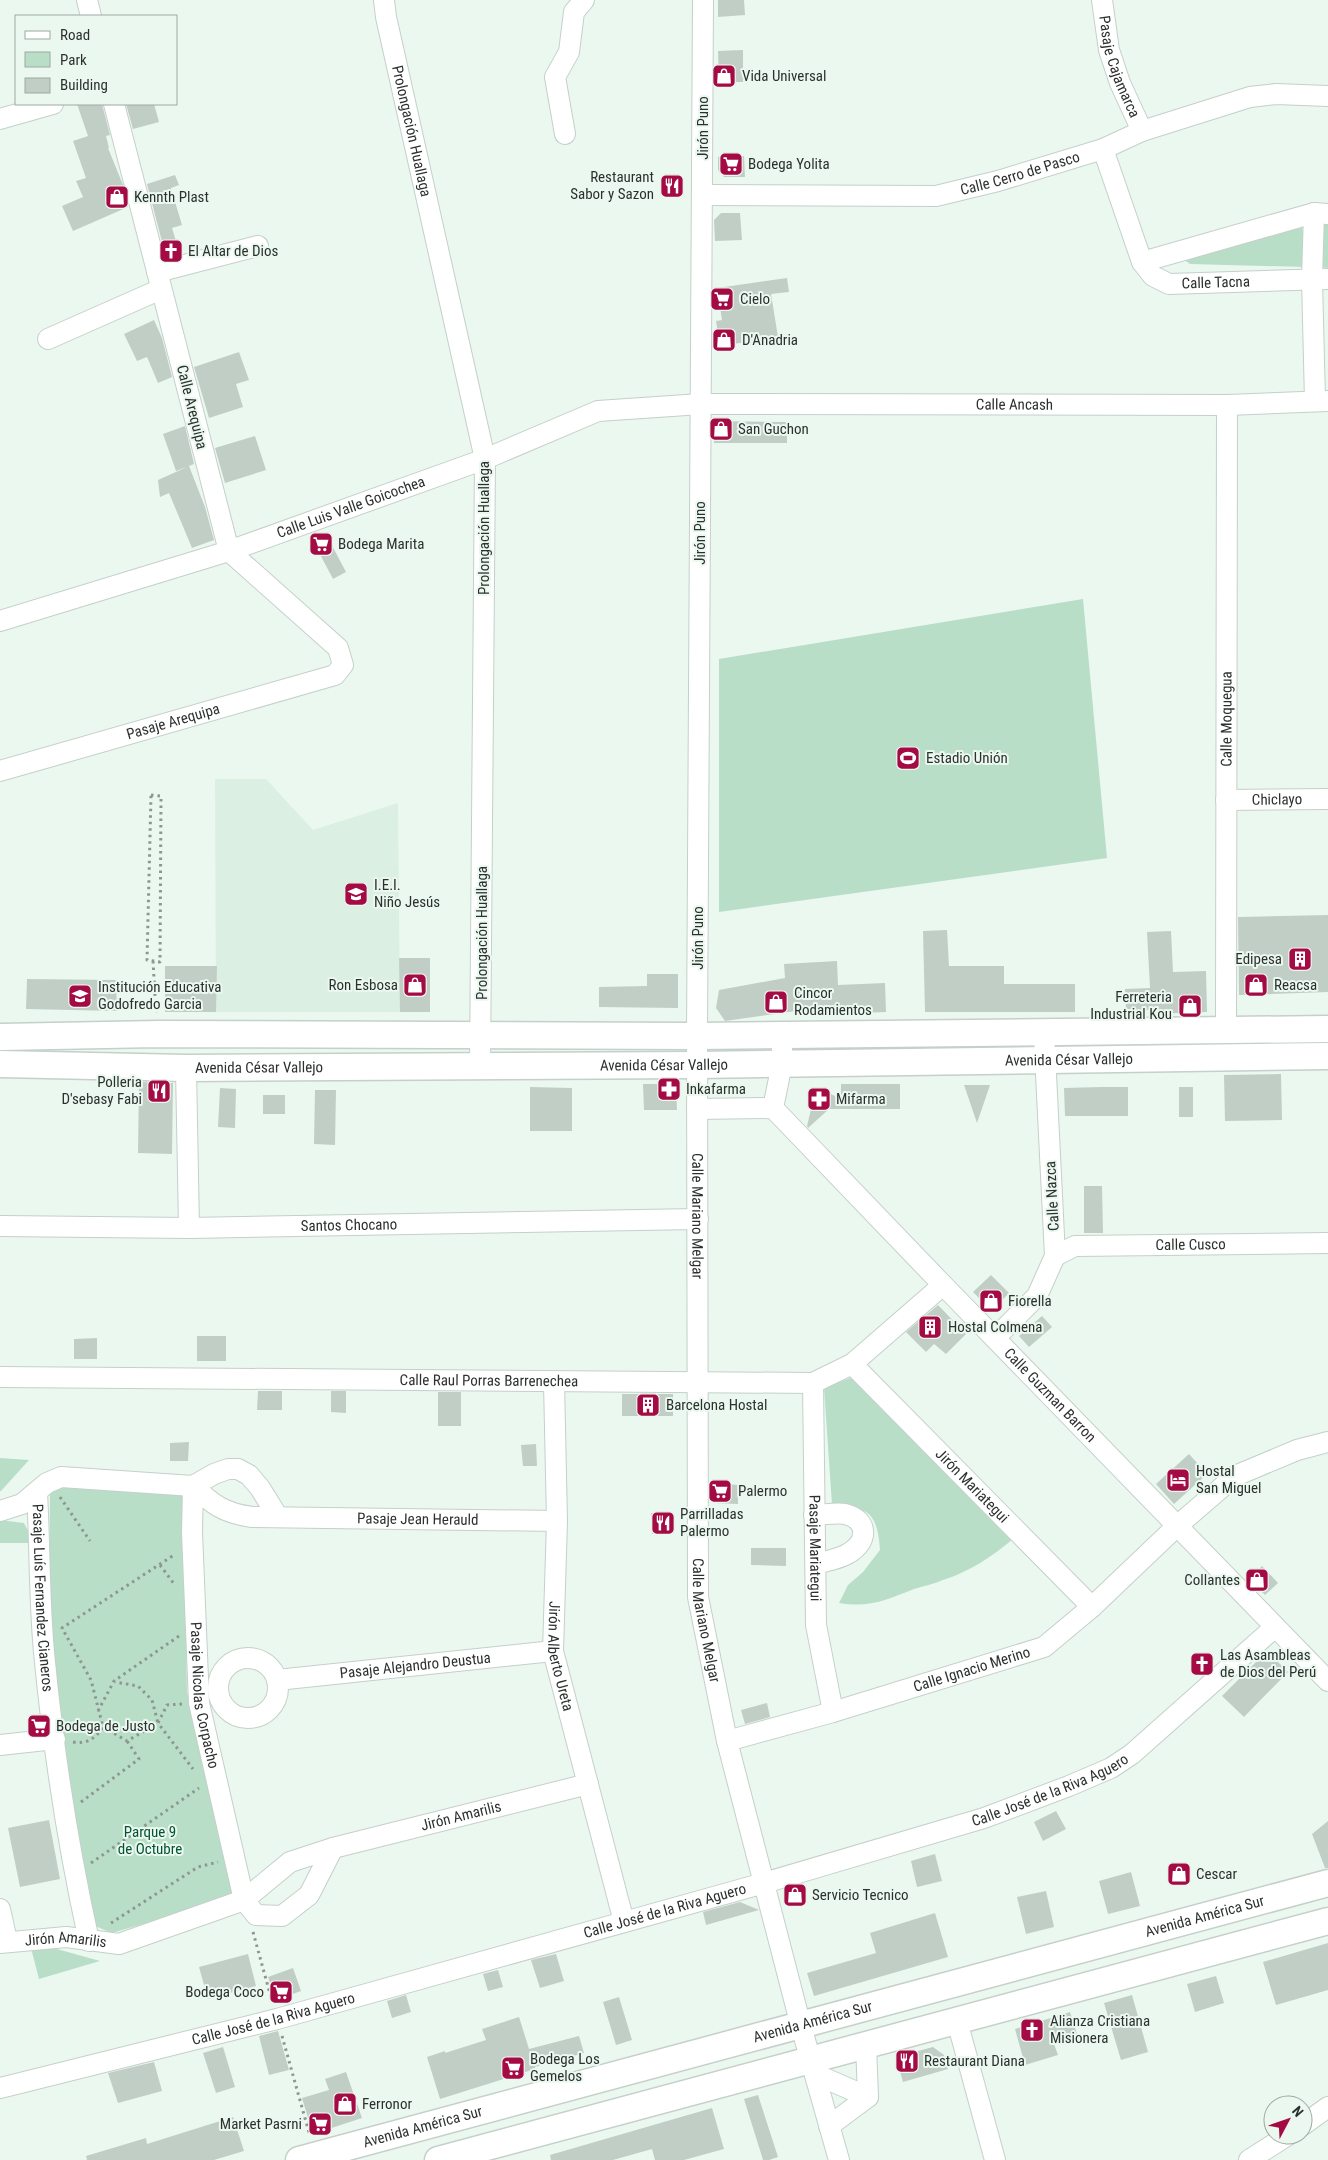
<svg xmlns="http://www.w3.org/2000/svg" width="1328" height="2160" font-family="'Roboto Condensed',sans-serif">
<rect width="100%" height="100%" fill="#ebf8f0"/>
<path fill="#dbefe2" d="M215,779h51l47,51 85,-27 2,209h-184z"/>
<path fill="#b9dec8" d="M1328,224v44l-9,-1v-42z
M1302,226l3,22v19l-115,-3 -7,-5z
M1083,599l24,259 -388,54v-253z
M858,1375l155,164c-20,17 -44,33 -70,41 -9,4 -20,6 -29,9 -28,11 -44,19 -75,14l9,-18 15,-13 17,-22c-1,-14 -3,-37 -20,-40 -10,-1 -18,-1 -28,-5l-8,-117z
M0,1458l29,2 -28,31h-1z
M63,1484l120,8 4,200 49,205 -124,36 -17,-7 -33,-167 -13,-136 1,-135z
M0,1520l24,3 5,10 -1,10h-28z
M39,1944l61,17 -61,18 -8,-31z"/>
<path fill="#c1cec6" d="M718,0h26l1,15 -27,2z
M743,50v32h-24l-1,-31z
M77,104h25l8,31 -4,1 3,12h-1l15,37 5,22 -55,24 -11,-25 21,-9 -7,-16 10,-3 -13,-37 15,-5z
M126,104h28l5,18 -26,7z
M744,156l1,21h-21l-6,-7v-13z
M175,175l4,10 -8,3 11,37 -10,3 8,26 -14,3 -19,-73z
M721,213h19l2,27 -27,1 -1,-21z
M787,278l2,14 -18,2 7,43 -58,9 -4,-25 6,-1 -5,-32z
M154,320l8,18 10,39 -14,6 -11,-26 -10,4 -13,-27z
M239,352l10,28 -13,4 7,23 -34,11 -15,-51z
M714,421l73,1v21h-73z
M185,426l9,38 -5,2 16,41 9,33 -22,8 -23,-55 -9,4 -2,-17 29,-13 -11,4 -13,-37z
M255,436l11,34 -41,13 -10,-35z
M327,536l19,36 -13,7 -19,-36z
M1328,915v77l-89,3 -1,-78z
M947,930l2,36h55v18h71v28h-150l-2,-81z
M1171,931l2,41 33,-1 1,41 -56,2v-4l-25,1 -1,-22 25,-1 -3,-56z
M399,958h31v54h-30z
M837,961l1,24 47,-2 1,29 -83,3v-5l-78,11 -9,-13 3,-18 66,-12 -1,-14z
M165,966h52l-1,46h-51z
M647,974h31v34l-79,-1v-20l48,-1z
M27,979l89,1 1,31 -91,-2z
M1281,1074l1,46 -57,1 -1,-46z
M139,1082l34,1 -1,71 -34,-1z
M643,1084h33l1,26h-33z
M841,1084h59v25h-71l-21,19 -1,-2 6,-25 6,-13 22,11z
M964,1085h26l-13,38z
M530,1087l42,1v43h-42z
M1101,1087h27v29h-63l-1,-28z
M1179,1087h14v30h-14z
M220,1088l16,1 -1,39 -17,-1z
M315,1090h21l-1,55 -21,-1z
M263,1095h22v19h-22z
M1084,1186h18l1,47h-19z
M991,1275l18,18 -17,18 -19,-19z
M938,1305l28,29 -20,20 -12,-10 -8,8 -20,-20z
M1042,1316l10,11 -23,20 -10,-11z
M197,1336h29v25h-29z
M97,1338v21h-23v-20z
M258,1391h24v19h-25z
M331,1391h15v22l-15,-1z
M438,1392h23v34h-23z
M622,1394h51v22h-51z
M189,1442l-1,19h-18v-18z
M536,1444l1,22h-14l-2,-21z
M1189,1454l18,20 -33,30 -18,-20z
M714,1483l24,2v19l-24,-1z
M651,1513h23v20l-22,1z
M751,1548h35v18l-35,-1z
M1262,1566l16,17 -13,12 -16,-16z
M1267,1651l21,21 -44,45 -22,-21z
M767,1703l3,14 -25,7 -4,-14z
M1056,1811l10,18 -23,12 -9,-19z
M49,1820l11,59 -40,8 -12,-59z
M1328,1821v47h-3l-13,-34z
M935,1854l7,27 -25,6 -6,-26z
M1131,1872l9,34 -32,8 -9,-33z
M1046,1891l8,36 -28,7 -9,-37z
M740,1902l19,8 -53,15 -3,-13z
M935,1913l13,44 -134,39 -7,-23 69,-20 -6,-20z
M1328,1943v47l-52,15 -13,-43z
M248,1954l8,32 -48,13 -9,-32z
M556,1954l8,27 -24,7 -9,-28z
M293,1968l8,23 -25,9 -8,-23z
M498,1970l5,17 -15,4 -5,-17z
M1216,1976l8,27 -29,9 -8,-28z
M406,1995l5,17 -19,6 -5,-17z
M1132,1995l16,57 -27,8 -17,-57z
M619,1997l13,43 -16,5 -13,-43z
M1070,2012l8,25 -24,7 4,11 -33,10 -10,-36z
M519,2017l10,32 50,-13 5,17 -49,14v2l-95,30 -13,-42 18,-6v2l41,-13 -4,-11z
M278,2031l11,39 -20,5 -10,-39z
M223,2047l12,40 -19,6 -13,-40z
M933,2047l11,8 4,14 -45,13 -7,-25z
M154,2062l8,29 -44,12 -10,-30z
M346,2072l16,46 -49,16 -11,-36 27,-8 -4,-11z
M758,2095l20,62 -9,3h-6l-19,-61z
M712,2108l12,41 -40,11h-29l-3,-11 -39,11h-62l-1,-5z
M233,2117l11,34 -30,9h-127l-1,-4 60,-18 1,6z"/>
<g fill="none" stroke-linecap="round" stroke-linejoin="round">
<g stroke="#c4d0c9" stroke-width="22">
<g id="minor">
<path d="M87,0l4,16"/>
<path id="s1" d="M384,0l2,17 99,442 -5,607"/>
<path id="s2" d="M703,0l-6,1036 1,561 29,144 74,285 38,134"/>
<path id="s3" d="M1102,0l7,50 11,33 22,48"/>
<path d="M0,119l53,-15"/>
<path d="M565,134l-10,-57 14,-25 5,-40 10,-12"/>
<path id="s4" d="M1103,149l39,113 11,14 16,8 159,-5"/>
<path id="s5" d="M702,195l234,1 62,-15 105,-32 39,-18 108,-34 26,-3 52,2"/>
<path d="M1314,213l-2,66 3,122"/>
<path d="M1142,262l172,-49 14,1"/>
<path d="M157,272l101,-26"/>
<path d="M48,339l113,-50"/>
<path id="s6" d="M0,621l229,-70 256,-92 113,-48 103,-7 526,1 101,-4"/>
<path id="s7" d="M0,771l335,-96 8,-10 -5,-17 -109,-97 -115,-447"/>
<path id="s8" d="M1226,800l102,-1"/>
<path id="s9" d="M1226,1031l1,-626"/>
<path d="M186,1068l3,160"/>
<path id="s10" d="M773,1108l170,177 385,396"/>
<path d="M773,1108l9,-44v-28"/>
<path d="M697,1109l76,-1"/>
<path id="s11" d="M0,1226l189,2 509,-9"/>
<path id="s12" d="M1055,1256l20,-10 253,-3"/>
<path d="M995,1338l42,-42 18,-40 -11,-222"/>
<path id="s13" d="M852,1364l240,243"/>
<path id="s14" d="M0,1377l813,6 39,-19 91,-79"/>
<path id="s15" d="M554,1382l3,139 -4,130 71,271"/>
<path id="s16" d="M813,1383l3,242 17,87"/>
<path id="s17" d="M193,1486l-1,46 7,171 45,197 12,15 26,1 27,-21 24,-47"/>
<path id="s18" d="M193,1486c20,19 31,27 59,31l305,4"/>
<path id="s19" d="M37,1492c3,53 2,107 7,160 9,96 24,194 45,289"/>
<path d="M0,1511l22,-7 25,-21 14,-6 132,9 21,-12 14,-5h10l11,6 11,13 18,29"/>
<path d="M814,1515c10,0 22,-3 31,-1 24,6 23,28 4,39 -9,6 -23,8 -33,11"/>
<circle cx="248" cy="1688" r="30"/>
<path id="s20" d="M277,1680l276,-29"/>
<path id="s21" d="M727,1741l106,-29 211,-65 48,-40 85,-81 58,-50 62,-26 31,-8"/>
<path d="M0,1745l55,-6"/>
<path d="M0,1909l7,32"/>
<path id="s22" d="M0,1943l66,-6 53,7 125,-44 46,-38 43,-14 255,-64"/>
<path d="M957,2021l38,139"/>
<path d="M866,2044l2,53"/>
<path d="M815,2074l53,23 -39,29"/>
<path id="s23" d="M0,2088l277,-69 487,-136 220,-65 85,-32 42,-18 21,-14 143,-127"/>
<path d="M1303,2125l25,-18"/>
<path d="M1249,2160l39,-25"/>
</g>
</g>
<g stroke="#c4d0c9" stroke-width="29">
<g id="major">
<path d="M0,1037l158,-3 539,2 631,-7"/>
<path id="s24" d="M0,1064l186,4 511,-3 631,-9"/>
<path id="s25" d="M299,2160l1029,-277"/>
<path d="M438,2160c296,-81 593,-159 890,-239"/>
</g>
</g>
<path stroke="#8d9690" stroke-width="3" stroke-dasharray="2.5 4" stroke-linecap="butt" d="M151,795l10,1 -1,166 -13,-2z
M153,961l3,52
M60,1497l30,44
M160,1565l14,19
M182,1704l-15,1 -9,18 35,46
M98,1711l16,-30 65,-45
M103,1727l24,14 31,-18 -6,-23 -14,-14 -23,-4
M73,1742c14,2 22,-3 30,-15l-12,-47 -29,-52 112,-73
M81,1802l58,-43 -12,-18
M91,1863l108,-75
M111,1923l87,-56 20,-5
M253,1932l19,69
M282,2036l28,100"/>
<use href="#minor" stroke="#fff" stroke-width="20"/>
<use href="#major" stroke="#fff" stroke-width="26"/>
</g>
<defs>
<g id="shop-square" transform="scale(1.25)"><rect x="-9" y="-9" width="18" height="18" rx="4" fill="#a40a43" stroke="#ebf8f0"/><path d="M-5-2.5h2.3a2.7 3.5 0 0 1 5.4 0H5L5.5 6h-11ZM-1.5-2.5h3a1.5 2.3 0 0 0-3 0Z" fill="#fff"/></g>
<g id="supermarket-square" transform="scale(1.25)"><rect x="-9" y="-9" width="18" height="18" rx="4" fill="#a40a43" stroke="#ebf8f0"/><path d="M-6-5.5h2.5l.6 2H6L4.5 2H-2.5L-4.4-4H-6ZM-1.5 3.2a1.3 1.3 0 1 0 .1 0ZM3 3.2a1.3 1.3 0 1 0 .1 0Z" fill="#fff"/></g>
<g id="restaurant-square" transform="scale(1.25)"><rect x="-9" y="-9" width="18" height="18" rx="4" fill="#a40a43" stroke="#ebf8f0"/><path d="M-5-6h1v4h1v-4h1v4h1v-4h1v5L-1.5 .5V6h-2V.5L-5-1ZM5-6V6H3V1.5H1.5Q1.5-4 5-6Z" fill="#fff"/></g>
<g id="church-square" transform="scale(1.25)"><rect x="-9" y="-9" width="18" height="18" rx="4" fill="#a40a43" stroke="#ebf8f0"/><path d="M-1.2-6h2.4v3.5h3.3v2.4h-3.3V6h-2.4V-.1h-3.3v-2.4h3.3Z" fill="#fff"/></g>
<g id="stadium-square" transform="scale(1.25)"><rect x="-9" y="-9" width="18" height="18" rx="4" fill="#a40a43" stroke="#ebf8f0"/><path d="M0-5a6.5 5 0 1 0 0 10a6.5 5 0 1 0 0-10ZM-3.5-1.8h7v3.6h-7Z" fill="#fff"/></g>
<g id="school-square" transform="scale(1.25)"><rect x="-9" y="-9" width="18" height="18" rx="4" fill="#a40a43" stroke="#ebf8f0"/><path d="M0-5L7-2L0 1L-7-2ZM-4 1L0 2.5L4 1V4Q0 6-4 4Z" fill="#fff"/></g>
<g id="building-square" transform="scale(1.25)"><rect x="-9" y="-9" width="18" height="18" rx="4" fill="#a40a43" stroke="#ebf8f0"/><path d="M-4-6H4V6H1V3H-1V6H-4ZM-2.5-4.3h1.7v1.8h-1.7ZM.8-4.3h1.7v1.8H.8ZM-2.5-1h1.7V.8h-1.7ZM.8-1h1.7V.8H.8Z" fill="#fff"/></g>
<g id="pharmacy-square" transform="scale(1.25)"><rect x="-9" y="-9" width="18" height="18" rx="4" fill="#a40a43" stroke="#ebf8f0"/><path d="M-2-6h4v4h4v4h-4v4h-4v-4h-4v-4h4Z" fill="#fff"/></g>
<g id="hotel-square" transform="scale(1.25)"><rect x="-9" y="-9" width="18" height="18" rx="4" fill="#a40a43" stroke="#ebf8f0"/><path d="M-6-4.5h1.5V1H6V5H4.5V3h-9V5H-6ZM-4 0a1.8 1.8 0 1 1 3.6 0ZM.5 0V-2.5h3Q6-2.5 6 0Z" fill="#fff"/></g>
</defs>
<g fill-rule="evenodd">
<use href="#shop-square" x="724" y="76"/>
<use href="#supermarket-square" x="731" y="164"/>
<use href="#restaurant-square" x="672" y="186"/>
<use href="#shop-square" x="117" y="197"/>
<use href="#church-square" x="171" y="251"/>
<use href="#supermarket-square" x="722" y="299"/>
<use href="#shop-square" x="724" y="340"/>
<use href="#shop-square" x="721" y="429"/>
<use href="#supermarket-square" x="321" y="544"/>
<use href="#stadium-square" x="908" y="758"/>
<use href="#school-square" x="356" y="894"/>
<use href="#building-square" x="1300" y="959"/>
<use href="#shop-square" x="415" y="985"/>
<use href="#shop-square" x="1256" y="985"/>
<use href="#school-square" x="80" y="996"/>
<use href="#shop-square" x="776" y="1002"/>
<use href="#shop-square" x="1190" y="1006"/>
<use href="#pharmacy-square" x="669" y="1089"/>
<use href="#restaurant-square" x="159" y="1091"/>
<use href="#pharmacy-square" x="819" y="1099"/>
<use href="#shop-square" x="991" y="1301"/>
<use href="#building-square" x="930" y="1327"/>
<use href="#building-square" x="648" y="1405"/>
<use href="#hotel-square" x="1178" y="1480"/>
<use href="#supermarket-square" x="720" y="1491"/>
<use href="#restaurant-square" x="663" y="1523"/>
<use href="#shop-square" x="1257" y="1580"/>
<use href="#church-square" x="1202" y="1664"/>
<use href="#supermarket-square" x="39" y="1726"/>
<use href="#shop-square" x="1179" y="1874"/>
<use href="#shop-square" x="795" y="1895"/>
<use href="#supermarket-square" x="281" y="1992"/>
<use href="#church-square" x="1032" y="2030"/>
<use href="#restaurant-square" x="907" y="2061"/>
<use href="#supermarket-square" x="513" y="2068"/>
<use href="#shop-square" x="345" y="2104"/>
<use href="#supermarket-square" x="320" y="2124"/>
</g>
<g text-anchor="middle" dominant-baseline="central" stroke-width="4" stroke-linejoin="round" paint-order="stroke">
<g font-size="15" fill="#2c312e" stroke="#ebf8f0">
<text stroke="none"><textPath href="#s3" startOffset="69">Pasaje Cajamarca</textPath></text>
<text transform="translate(703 128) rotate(-90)">Jirón Puno</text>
<text stroke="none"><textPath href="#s1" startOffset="134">Prolongación Huallaga</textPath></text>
<text stroke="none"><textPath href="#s5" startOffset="321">Calle Cerro de Pasco</textPath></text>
<text stroke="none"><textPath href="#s4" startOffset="202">Calle Tacna</textPath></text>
<text stroke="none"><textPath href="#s6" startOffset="1051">Calle Ancash</textPath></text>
<text transform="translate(192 407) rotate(76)">Calle Arequipa</text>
<text stroke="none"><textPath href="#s6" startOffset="369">Calle Luis Valle Goicochea</textPath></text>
<text transform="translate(484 528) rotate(-90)">Prolongación Huallaga</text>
<text transform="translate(700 533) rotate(-90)">Jirón Puno</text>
<text stroke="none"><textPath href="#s9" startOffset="312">Calle Moquegua</textPath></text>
<text stroke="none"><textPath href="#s7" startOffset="180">Pasaje Arequipa</textPath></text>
<text stroke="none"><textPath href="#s8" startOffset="51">Chiclayo</textPath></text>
<text transform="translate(482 933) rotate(-90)">Prolongación Huallaga</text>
<text transform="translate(698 938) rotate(-90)">Jirón Puno</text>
<text stroke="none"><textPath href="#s24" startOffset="1069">Avenida César Vallejo</textPath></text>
<text stroke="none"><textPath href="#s24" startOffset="664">Avenida César Vallejo</textPath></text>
<text stroke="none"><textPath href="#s24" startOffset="259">Avenida César Vallejo</textPath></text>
<text transform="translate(1052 1196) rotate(-93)">Calle Nazca</text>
<text stroke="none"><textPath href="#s2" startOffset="1216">Calle Mariano Melgar</textPath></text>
<text stroke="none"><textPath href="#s11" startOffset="349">Santos Chocano</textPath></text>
<text stroke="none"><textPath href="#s12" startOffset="138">Calle Cusco</textPath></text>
<text stroke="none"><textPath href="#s14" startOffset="489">Calle Raul Porras Barrenechea</textPath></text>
<text stroke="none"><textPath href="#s10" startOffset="399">Calle Guzman Barron</textPath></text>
<text stroke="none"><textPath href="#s13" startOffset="171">Jirón Mariategui</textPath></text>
<text stroke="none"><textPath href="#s18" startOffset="234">Pasaje Jean Herauld</textPath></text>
<text stroke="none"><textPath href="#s16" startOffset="165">Pasaje Mariategui</textPath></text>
<text stroke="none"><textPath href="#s19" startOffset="106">Pasaje Luís Fernandez Cianeros</textPath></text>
<text stroke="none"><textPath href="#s2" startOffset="1621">Calle Mariano Melgar</textPath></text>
<text stroke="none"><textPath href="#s15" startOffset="275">Jirón Alberto Ureta</textPath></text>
<text stroke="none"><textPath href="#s20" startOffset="139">Pasaje Alejandro Deustua</textPath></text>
<text stroke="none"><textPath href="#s21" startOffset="255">Calle Ignacio Merino</textPath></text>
<text stroke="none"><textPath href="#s17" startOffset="210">Pasaje Nicolas Corpacho</textPath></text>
<text stroke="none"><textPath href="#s23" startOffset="1092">Calle José de la Riva Aguero</textPath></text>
<text stroke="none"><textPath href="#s22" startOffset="489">Jirón Amarilis</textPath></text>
<text stroke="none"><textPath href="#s23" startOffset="688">Calle José de la Riva Aguero</textPath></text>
<text stroke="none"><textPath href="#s25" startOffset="938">Avenida América Sur</textPath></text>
<text stroke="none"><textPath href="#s22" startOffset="66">Jirón Amarilis</textPath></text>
<text stroke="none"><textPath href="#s23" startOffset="282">Calle José de la Riva Aguero</textPath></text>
<text stroke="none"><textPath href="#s25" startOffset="532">Avenida América Sur</textPath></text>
<text stroke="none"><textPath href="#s25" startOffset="128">Avenida América Sur</textPath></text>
</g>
<g font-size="15" fill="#2c312e" stroke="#ebf8f0" text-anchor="start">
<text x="742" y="76">Vida Universal</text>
<text x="748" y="164">Bodega Yolita</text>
<text x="654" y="177" text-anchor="end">Restaurant<tspan x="654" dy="17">Sabor y Sazon</tspan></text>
<text x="134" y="197">Kennth Plast</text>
<text x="188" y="251">El Altar de Dios</text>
<text x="740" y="299">Cielo</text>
<text x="742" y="340">D'Anadria</text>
<text x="738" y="429">San Guchon</text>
<text x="338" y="544">Bodega Marita</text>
<text x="926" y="758">Estadio Unión</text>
<text x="374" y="885">I.E.I.<tspan x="374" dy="17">Niño Jesús</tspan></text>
<text x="1282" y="959" text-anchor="end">Edipesa</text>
<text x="398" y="985" text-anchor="end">Ron Esbosa</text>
<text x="1274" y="985">Reacsa</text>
<text x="98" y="987">Institución Educativa<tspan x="98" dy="17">Godofredo Garcia</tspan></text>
<text x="794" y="993">Cincor<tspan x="794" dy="17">Rodamientos</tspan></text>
<text x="1172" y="997" text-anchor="end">Ferreteria<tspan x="1172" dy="17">Industrial Kou</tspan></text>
<text x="142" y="1082" text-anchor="end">Polleria<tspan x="142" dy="17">D'sebasy Fabi</tspan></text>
<text x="686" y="1089">Inkafarma</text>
<text x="836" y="1099">Mifarma</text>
<text x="1008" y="1301">Fiorella</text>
<text x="948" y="1327">Hostal Colmena</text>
<text x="666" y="1405">Barcelona Hostal</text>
<text x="1196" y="1471">Hostal<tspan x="1196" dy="17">San Miguel</tspan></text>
<text x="738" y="1491">Palermo</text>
<text x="680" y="1514">Parrilladas<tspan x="680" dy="17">Palermo</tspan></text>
<text x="1240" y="1580" text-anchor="end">Collantes</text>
<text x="1220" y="1655">Las Asambleas<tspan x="1220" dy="17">de Dios del Perú</tspan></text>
<text x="56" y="1726">Bodega de Justo</text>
<text x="1196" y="1874">Cescar</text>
<text x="812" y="1895">Servicio Tecnico</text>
<text x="264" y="1992" text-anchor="end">Bodega Coco</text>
<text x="1050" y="2021">Alianza Cristiana<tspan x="1050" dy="17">Misionera</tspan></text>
<text x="530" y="2059">Bodega Los<tspan x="530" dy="17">Gemelos</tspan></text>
<text x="924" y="2061">Restaurant Diana</text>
<text x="362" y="2104">Ferronor</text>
<text x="302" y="2124" text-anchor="end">Market Pasrni</text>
</g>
<g font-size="15" fill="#035233" stroke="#ebf8f0">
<text x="150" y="1832">Parque 9<tspan x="150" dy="17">de Octubre</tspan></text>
</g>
</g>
<rect x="15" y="15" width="162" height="90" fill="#ebf8f0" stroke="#9fa8a2"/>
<rect x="25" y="31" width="25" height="8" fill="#ffffff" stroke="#9fa8a2"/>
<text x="60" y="40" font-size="15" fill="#2c312e">Road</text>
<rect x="25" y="52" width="25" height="15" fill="#b9dec8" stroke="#9fa8a2"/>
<text x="60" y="65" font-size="15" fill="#2c312e">Park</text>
<rect x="25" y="78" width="25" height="15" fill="#c1cec6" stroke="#9fa8a2"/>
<text x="60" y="90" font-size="15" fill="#2c312e">Building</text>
<g transform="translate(1288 2120) rotate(49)"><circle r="24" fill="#ebf8f0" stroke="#9fa8a2"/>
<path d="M0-4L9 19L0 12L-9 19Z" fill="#a40a43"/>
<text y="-8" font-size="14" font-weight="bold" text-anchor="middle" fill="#2c312e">N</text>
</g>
</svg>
